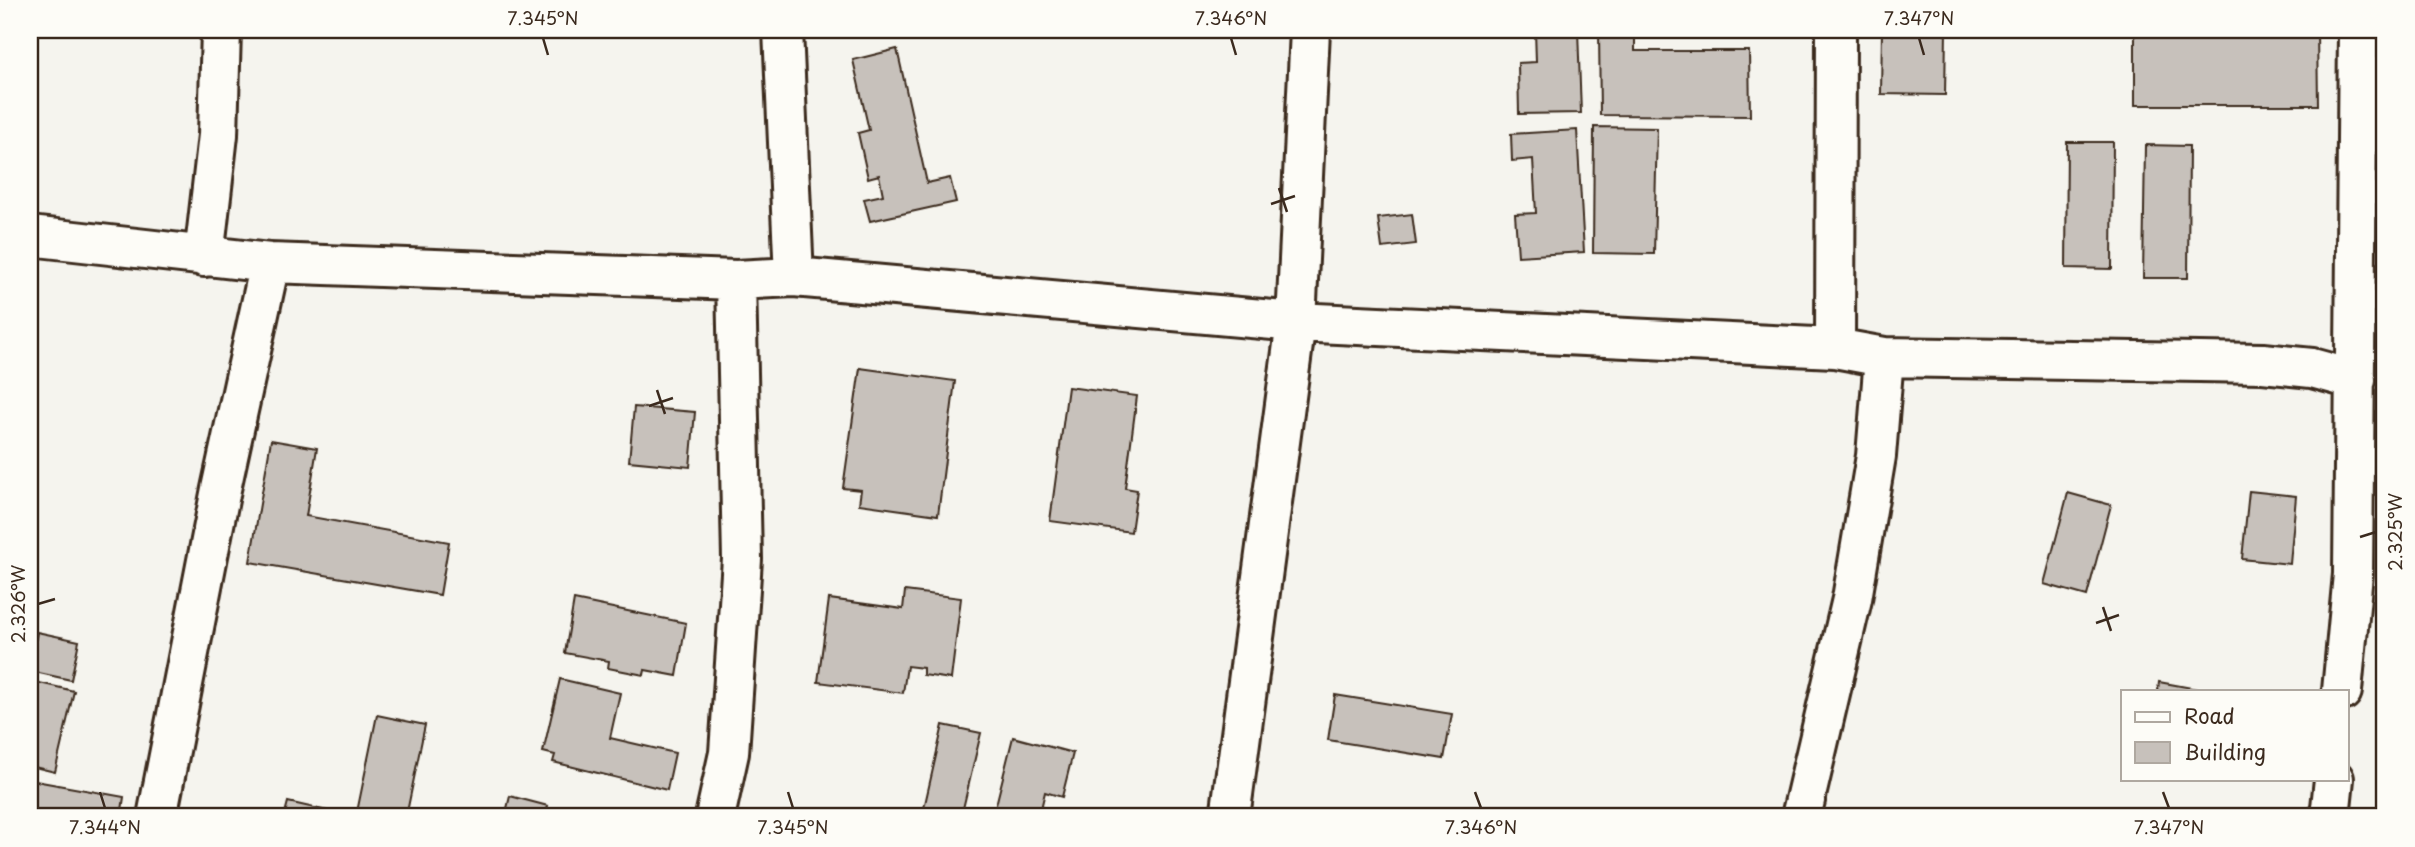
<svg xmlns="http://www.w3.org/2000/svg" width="2415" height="847" font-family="'Playpen Sans',sans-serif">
<rect width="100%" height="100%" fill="#f5f4ee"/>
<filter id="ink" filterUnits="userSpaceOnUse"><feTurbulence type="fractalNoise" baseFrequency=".0143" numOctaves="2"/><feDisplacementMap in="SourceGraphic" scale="14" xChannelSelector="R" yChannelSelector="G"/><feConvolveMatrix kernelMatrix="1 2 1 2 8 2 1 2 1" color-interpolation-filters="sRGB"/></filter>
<g filter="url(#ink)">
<path fill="#c7c1bb" stroke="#3b2a1e" stroke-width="2" d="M1535,30h43l3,83 -62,1 -1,-51 18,-1z
M1599,30h36v21h114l1,65 -150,-1z
M1882,30h64l-1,65 -64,-1z
M2135,30h182l1,75h-183z
M897,49l30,134 23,-5 6,24 -86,19 -6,-22 19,-4 -4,-20 -11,3 -10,-45 11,-3 -16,-70z
M1594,127l63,1 -3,126 -61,-1z
M1577,130l7,122 -66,4 -3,-42 21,-1 -3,-54 -21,2 -1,-27z
M2067,142h46l-1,127 -46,-1z
M2145,145l44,1 -1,132h-45z
M1412,214l4,30 -34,4 -4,-30z
M860,368l95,13 -17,134 -79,-11 2,-14 -18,-2z
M1068,387l69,9 -12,92 12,2 -6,42 -81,-11z
M634,407l61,5 -5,55 -61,-6z
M271,440l46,8 -11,68 143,26 -9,53 -190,-33z
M2249,491l47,5 -6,68 -48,-5z
M2068,493l43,12 -24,91 -43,-12z
M905,591l56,7 -10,81 -28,-4v-7l-16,-2 -4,27 -85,-11 11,-83 74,10z
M574,600l112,23 -9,53 -32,-6 -1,5 -36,-7 1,-7 -44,-8z
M37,632l42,9 -8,39 -41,-9z
M560,679l60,14 -10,45 65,15 -8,37 -114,-28 2,-7 -12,-3z
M31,681l43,10 -19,81 -25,-6z
M2159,682l49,9h-50z
M1335,695l117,19 -8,45 -116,-19z
M377,715l48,10 -19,92h-50z
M943,725l38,8 -20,84h-39z
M1013,737l60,16 -11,44 -17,-5 -6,25h-46z
M30,780l94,17 -3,20h-91z
M510,796l38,10 -3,11h-40z
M288,802l62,14 -1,1h-65z
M1601,811l34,6h-35z"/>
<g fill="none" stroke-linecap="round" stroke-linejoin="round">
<g stroke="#3b2a1e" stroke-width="44">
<path id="minor" d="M783,30l11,247
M30,236l240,27 466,17 58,-3 502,45 539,26 49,9 379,6 49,5 44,12
M204,257l14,-122 3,-105
M1835,348l1,-318
M2342,691l11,-117 5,-544
M157,817l64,-328 49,-226
M715,817l14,-64 13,-194 -6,-279
M1230,817l66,-495 14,-292
M1801,817l51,-218 24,-143 8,-99
M2330,817l4,-38"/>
</g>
<use href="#minor" stroke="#fdfcf7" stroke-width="38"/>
</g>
</g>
<path fill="none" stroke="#3b2a1e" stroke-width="2.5" d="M543,38l5,17M1231,38l5,17M1919,38l5,17M1279,188l8,24M1271,204l24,-8M657,390l8,24M649,406l24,-8M2360,537l16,-5M38,604l17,-5M2103,607l8,24M2096,623l23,-8M100,792l5,16M788,792l5,16M1475,792l6,16M2163,792l6,16"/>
<rect width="2415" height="847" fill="none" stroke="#fdfcf7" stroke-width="77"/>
<rect x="2121" y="690" width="228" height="91" fill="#fdfcf7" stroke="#afa8a0" stroke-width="2"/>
<rect x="2135" y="712" width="35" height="10" fill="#fdfcf7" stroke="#afa8a0" stroke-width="2"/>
<text x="2184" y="724" font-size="21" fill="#3b2a1e">Road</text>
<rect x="2135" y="742" width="35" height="21" fill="#c7c1bb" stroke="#afa8a0" stroke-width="2"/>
<text x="2184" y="760" font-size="21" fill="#3b2a1e">Building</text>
<rect x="38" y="38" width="2338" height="770" fill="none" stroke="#3b2a1e" stroke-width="2.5"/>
<g font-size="18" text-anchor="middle" fill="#3b2a1e">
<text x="543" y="25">7.345°N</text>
<text x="1231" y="25">7.346°N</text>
<text x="1919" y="25">7.347°N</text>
<text transform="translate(2396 532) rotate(-90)" y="6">2.325°W</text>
<text transform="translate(19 604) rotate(-90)" y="6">2.326°W</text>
<text x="105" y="834">7.344°N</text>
<text x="793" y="834">7.345°N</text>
<text x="1481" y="834">7.346°N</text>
<text x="2169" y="834">7.347°N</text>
</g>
</svg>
